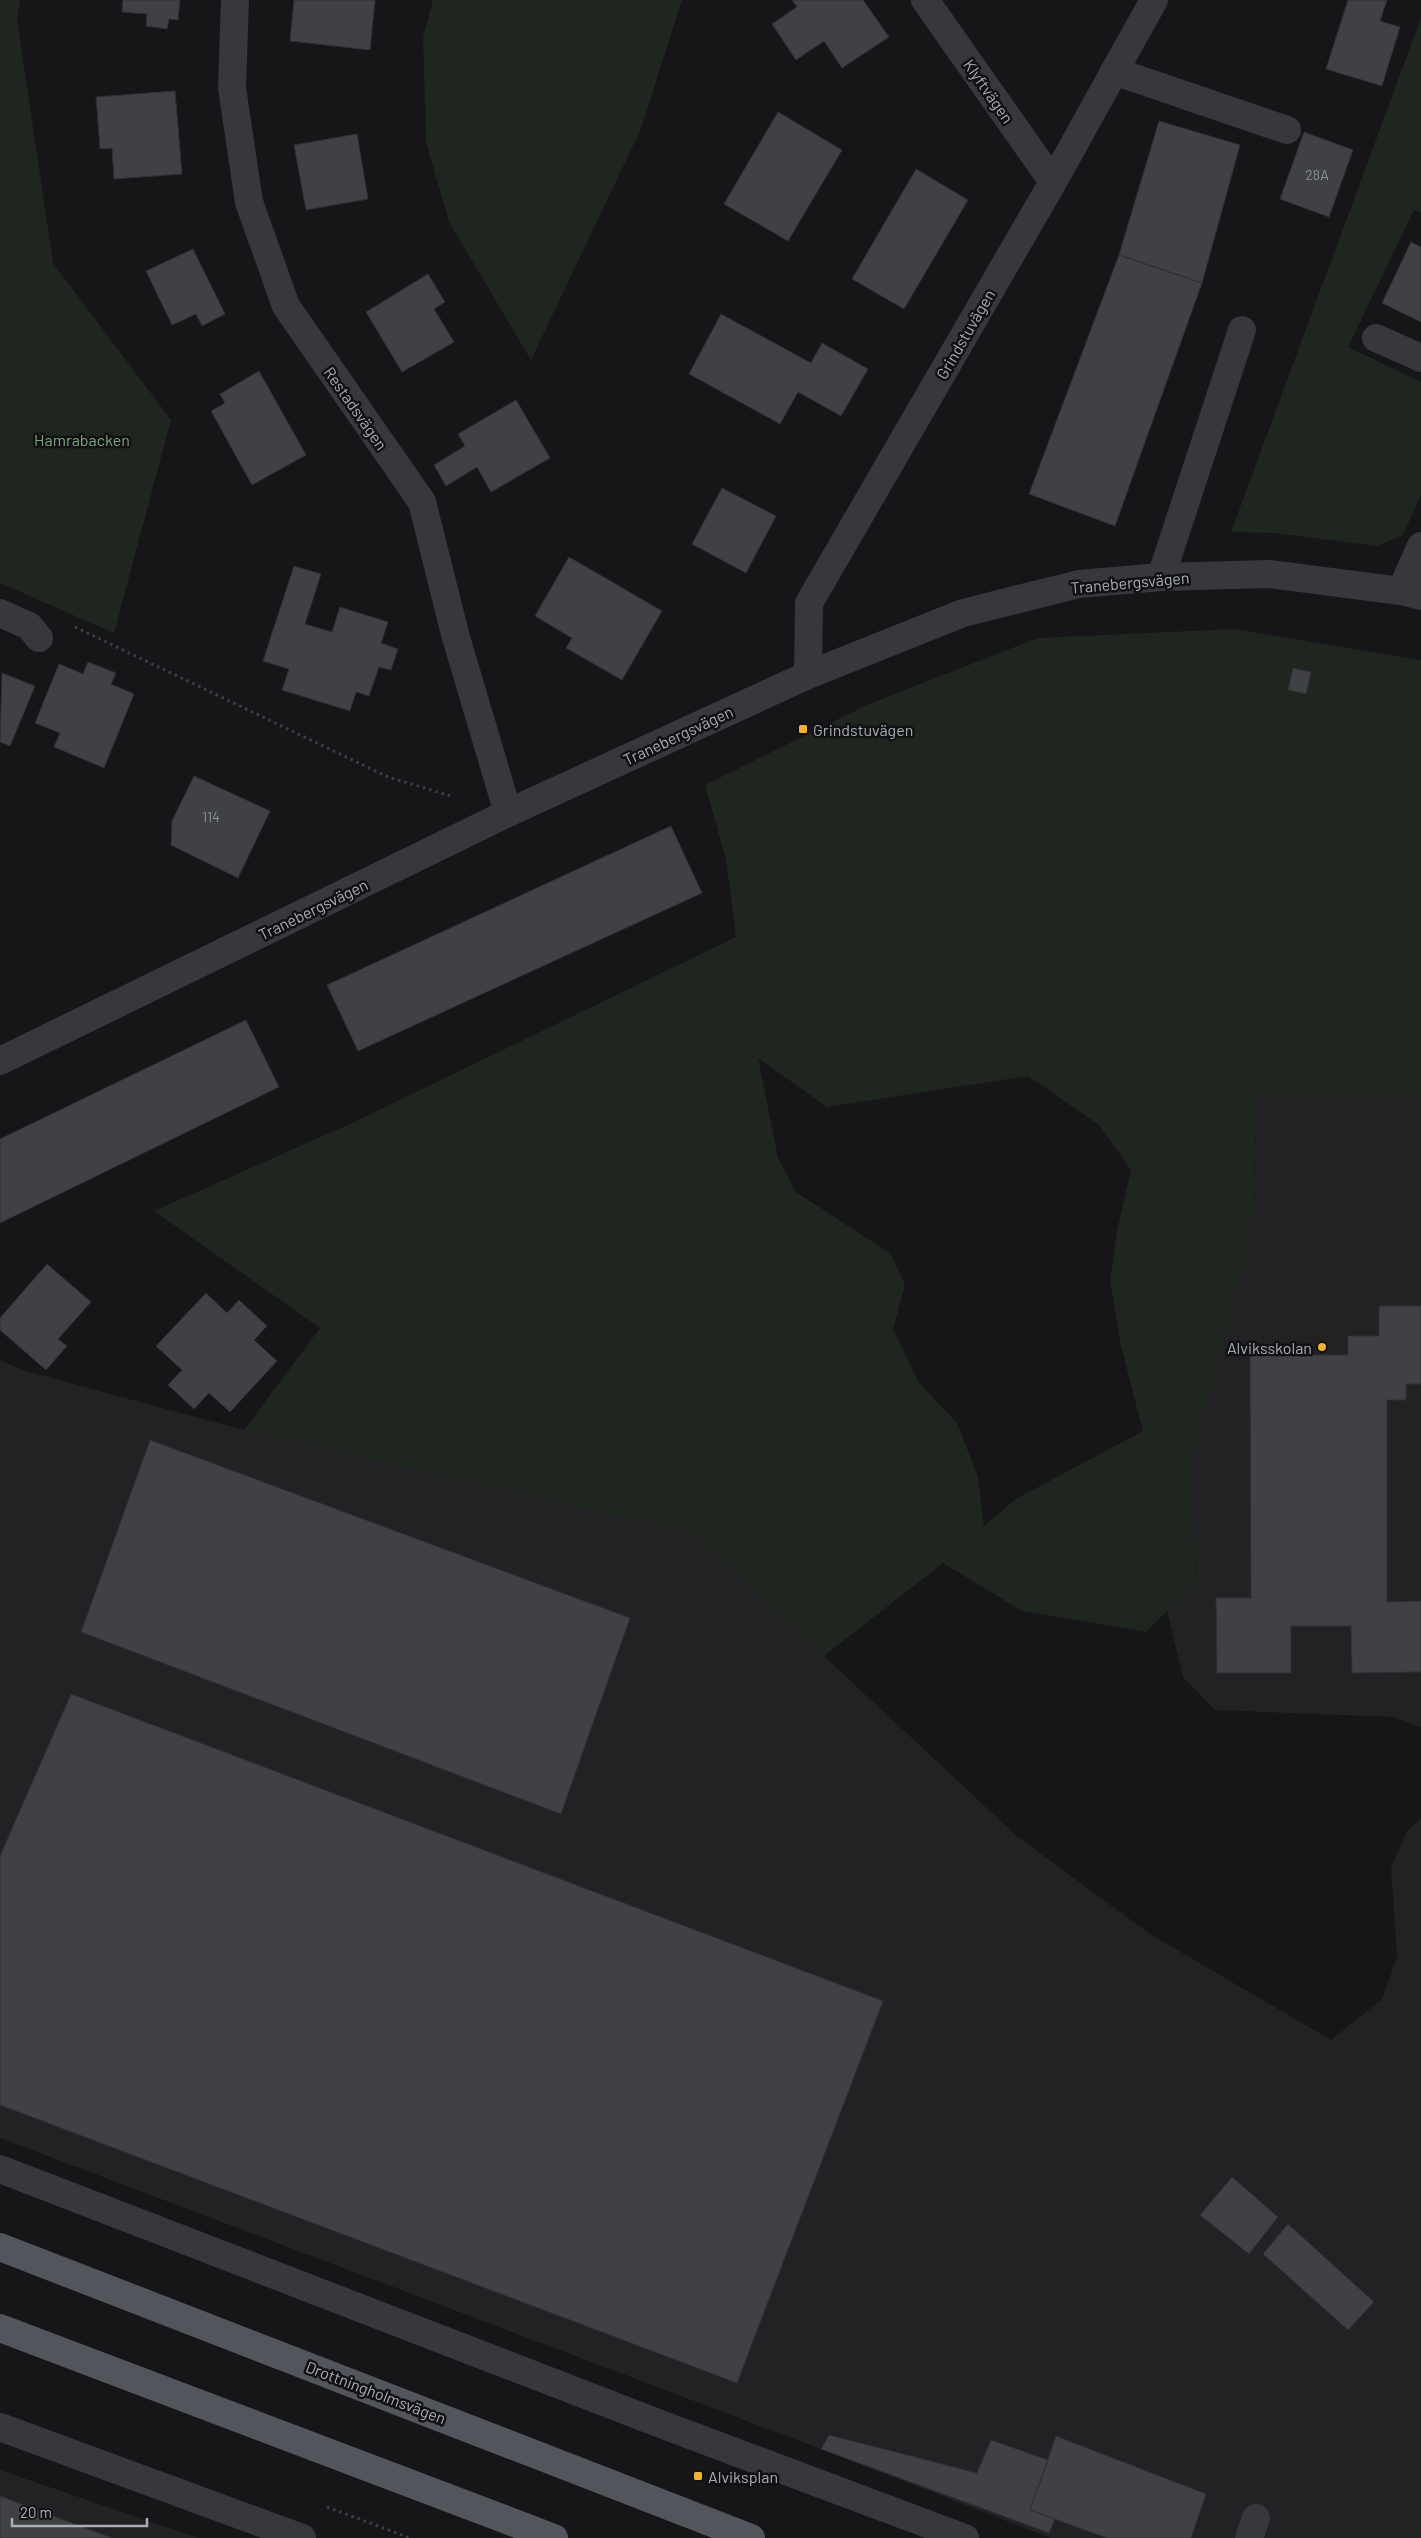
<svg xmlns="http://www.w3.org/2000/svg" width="1421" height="2538" font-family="Barlow,sans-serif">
<rect width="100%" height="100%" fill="#161618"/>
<path fill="#222225" d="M1257,1093l164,5v630l-28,-11 -178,-7 -32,-33 -16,-67 29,-29 -4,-122 60,-223z
M0,1360l22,10 222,60 448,103 326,304 132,97 181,106 51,-41 15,-42 -6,-89 16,-37 14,-12v719h-371l-229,-89 -821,-311z
M0,2470l198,68h-198z"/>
<path fill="#1e261f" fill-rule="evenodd" d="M0,0h20l-3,19 36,244 118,157 -57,213 -114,-50z
M433,0h249l-41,129 -110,231 -82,-138 -23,-80 -3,-105z
M1421,18v195l-7,-3 -66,137 73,35v113l-18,40 -26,11 -102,-13 -44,-1z
M1235,629l186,31v438l-164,-4 -5,142 -60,223 4,123 -50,50 -124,-21 -79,-48 -119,93 -132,-123 -448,-103 76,-102 -166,-117 198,-88 384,-186 -10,-78 -21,-74 164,-81 169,-66zM758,1058l69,49 201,-31 71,49 32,45 -14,61 -7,50 10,61 23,89 -127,68 -32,27 -6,-49 -21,-54 -38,-40 -26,-54 12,-44 -14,-31 -95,-62 -18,-34z"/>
<path fill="#404145" stroke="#303034" d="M123,0h57l-2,20 -9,-1 -2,10 -21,-3 1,-12 -25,-2z
M294,0h81l-5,50 -80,-9z
M792,0h71l26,37 -47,31 -18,-27 -28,19 -24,-36 25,-17z
M1348,0h39l-7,21 20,6 -18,59 -56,-17z
M175,91l7,83 -68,5 -2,-31 -12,1 -4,-52z
M778,112l64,38 -54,91 -64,-37z
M1159,121l81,24 -38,138 -83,-28z
M1304,132l49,18 -24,67 -49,-18z
M357,134l11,65 -62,11 -12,-65z
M916,169l52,31 -64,109 -52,-30z
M1411,242l10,5v75l-39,-19z
M193,249l32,65 -23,12 -6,-12 -24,11 -26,-54z
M1119,255l83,28 -87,243 -86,-32z
M428,274l17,28 -11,7 20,33 -52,30 -36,-60z
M721,314l90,49 11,-20 46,26 -27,47 -43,-24 -18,32 -91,-50z
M259,371l47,84 -54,30 -41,-74 14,-8 -5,-9z
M516,400l34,58 -59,34 -14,-25 -31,19 -12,-21 31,-19 -7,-12z
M722,488l54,28 -30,57 -54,-29z
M569,557l93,54 -40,69 -56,-32 6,-10 -37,-22z
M294,566l27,8 -16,50 27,8 8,-25 48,15 -7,21 17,6 -7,21 -12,-3 -10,29 -13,-4 -6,19 -68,-21 7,-21 -26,-8z
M88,662l28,11 -5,11 23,10 -30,74 -50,-21 6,-14 -25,-10 24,-59 24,10z
M1293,668l18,4 -5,22 -18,-4z
M2,673l33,13 -25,60 -10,-4z
M194,776l76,35 -32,67 -67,-33 1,-24z
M671,826l31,67 -344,158 -31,-66z
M246,1020l33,67 -279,136v-84z
M47,1264l44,38 -33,37 9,7 -21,24 -46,-40v-12z
M206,1293l21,20 12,-13 28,26 -13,14 23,21 -47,51 -21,-19 -15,16 -26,-24 14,-15 -26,-24z
M1379,1306h42v78h-15v16h-19v202l34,-1v71l-69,1 -1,-47h-60v47h-74l-1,-75h35l-1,-243h98v-19h31z
M150,1440l480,178 -69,196 -480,-182z
M71,1694l812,307 -146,382 -737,-278v-249z
M1232,2177l46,40 -29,37 -49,-39z
M1288,2224l86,78 -26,28 -85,-76z
M829,2435l148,38 14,-33 57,20 -18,50 25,9 -6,14 -228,-84z
M1056,2436l150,58 -15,44h-84l-77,-28z
M0,2496l112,42h-112z"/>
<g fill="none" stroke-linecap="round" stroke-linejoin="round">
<path stroke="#3d3f44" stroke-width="3" stroke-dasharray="2.5 4" stroke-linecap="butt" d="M75,627l313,150 66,20
M327,2507l83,31"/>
<path stroke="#37383d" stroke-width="28" d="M235,0l-3,88 17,114 37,104 136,196 33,132 53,179
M925,0l128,182
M1114,71l173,59
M1376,338l45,20
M1161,577l81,-247
M1401,591l20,-45
M0,613l29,13 10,12
M808,675l1,-72 244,-421 101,-182
M0,1061l508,-248 300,-138 155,-62 116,-29 82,-7 108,-3 132,17 20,5
M0,2169l658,254 307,115
M0,2427l302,111
M1249,2538l7,-20"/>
<path stroke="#53555c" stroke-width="28" d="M0,2247l751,291
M0,2328l554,210"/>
</g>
<g fill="#f2b134" stroke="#111113" stroke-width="2">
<rect x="798" y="724" width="10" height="10" rx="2.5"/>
<circle cx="1322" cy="1347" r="5"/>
<rect x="693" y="2471" width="10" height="10" rx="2.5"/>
</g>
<g text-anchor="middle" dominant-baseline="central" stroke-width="5" stroke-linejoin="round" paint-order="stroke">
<g font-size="14" fill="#8e929b">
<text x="1317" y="174">28A</text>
<text x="211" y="816">114</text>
</g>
<g font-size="16" fill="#a8adb8" stroke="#111113">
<text transform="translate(989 91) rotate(55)">Klyftvägen</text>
<text transform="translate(965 334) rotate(-60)">Grindstuvägen</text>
<text transform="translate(356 408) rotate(55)">Restadsvägen</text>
<text transform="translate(1130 582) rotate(-5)">Tranebergsvägen</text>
<text transform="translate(678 735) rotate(-25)">Tranebergsvägen</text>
<text transform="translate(313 909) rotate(-26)">Tranebergsvägen</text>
<text transform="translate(376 2392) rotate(21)">Drottningholmsvägen</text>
</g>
<g font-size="16" fill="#7fa381" stroke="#111113">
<text x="82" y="439">Hamrabacken</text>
</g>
<g font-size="16" fill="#a8adb8" stroke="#111113" text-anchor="start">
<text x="813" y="729">Grindstuvägen</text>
<text x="1312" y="1347" text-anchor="end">Alviksskolan</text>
<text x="708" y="2476">Alviksplan</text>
</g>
</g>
<path d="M12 2518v8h135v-8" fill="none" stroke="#a8adb8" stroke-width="2.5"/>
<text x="20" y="2518" font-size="15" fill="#a8adb8" stroke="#111113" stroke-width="4" paint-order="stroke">20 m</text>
</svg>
